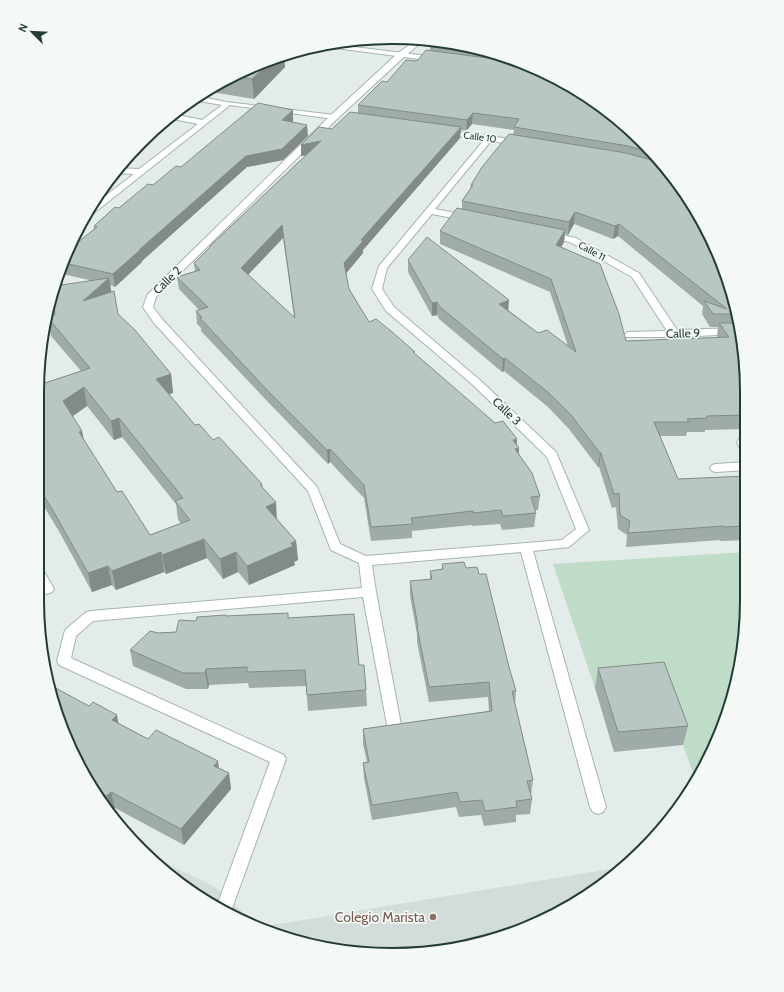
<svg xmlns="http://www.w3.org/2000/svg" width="784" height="992" font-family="Cabin,sans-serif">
<rect width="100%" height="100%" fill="#e3ece9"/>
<path fill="#d2dcd8" d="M141,851l74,36 43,39 -43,-18z
M622,867l-52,40 -86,36 -92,12 -92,-12 -39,-16z"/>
<path fill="#bedcc7" d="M747,552v48l-7,69 -20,67 -24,45 -36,-100 -65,7 -42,-124z"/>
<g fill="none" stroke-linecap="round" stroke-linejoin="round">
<g stroke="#a6b4b0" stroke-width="2">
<path id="lane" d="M198,96l28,6 108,13 4,2 -4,2 -104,-14 -136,108h-4l6,-10 38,-29 -21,-1 4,-5 22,1 59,-45 -30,-6 5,-4 29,6 20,-15 -29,-5z
M489,934l5,2 1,2 -11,5 -22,2 2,-5z"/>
</g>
<g stroke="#a6b4b0" stroke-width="2">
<path id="street" d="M419,38l6,1 -21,18 -67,62 -181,178 -3,10 9,12 155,168 23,57 26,12 196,-16 14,-11 -29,-72 -74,-72 -87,-74 -14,-22 7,-23 105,-126 -40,-6h-3v-4l49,6 32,5v4h-3l-28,-4 -56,68 36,7 1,2 -1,2 -3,1 -36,-7 -45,54 -5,21 12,18 87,74 75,71 33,78 -20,17 -36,4 73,256 -3,5 -5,2 -5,-2 -3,-5 -69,-255 -149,13 4,27 26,138 -2,4 -5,2 -5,-2 -2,-4 -25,-133 -270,24 -17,15 -5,22 213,97 2,4 -56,155 -14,-6 54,-146 -211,-97 -2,-4 8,-31 20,-17 5,-2 272,-23 -3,-25 -28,-13 -23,-59 -154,-168 -11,-16 5,-13 183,-179 67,-62z
M548,232l28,6 63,35 38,57 61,-2 1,6 -65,3h-50l-1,-2 5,-3 39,-1 -35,-54 -62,-35 -25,-5 -2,-2z
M743,438l3,1v15l-4,-1 -5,-11 2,-3z
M747,462v8l-31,2 -4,-1 -2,-3 2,-3 4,-1z
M37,567l5,1 12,21 -2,3 -5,2 -5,-2c-5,-9 -5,-15 -5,-25z"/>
</g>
<g stroke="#a2b7b1" stroke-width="2">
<path id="secondary" d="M330,44l105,13 4,2 -4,2 -115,-15z"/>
</g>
<use href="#lane" fill="#fff" fill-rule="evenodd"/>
<use href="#street" fill="#fff" fill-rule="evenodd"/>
<use href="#secondary" fill="#fff" fill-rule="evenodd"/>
</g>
<path fill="#9faba7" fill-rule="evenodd" d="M430,45l54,4 65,25 59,36 51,48 40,56 29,64 18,91v60l-41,1v2h-18l-1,4h-26l18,43 69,-3v64l-27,1v-1l-94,7 1,-12 -9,-6 -2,-22 -4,1 -13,-41h-1l-29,-38 -21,-22 -44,-36 -2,1 -63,-53 -2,-4 -5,1 -24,-44v-12l100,50 30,23 30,13 -18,-54 -110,-48v-13l22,-22v-8l8,-12 1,-4 42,-51 1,-4 -42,-6 -6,7 -5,-1 -1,8 -97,112v3l-17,20 3,16 20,33 46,32 102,91 2,3v6l21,42 -2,14h-3l1,3 -2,14 -32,3 -2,-6 -28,2v-1l-60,6v7l-41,3 -7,-43 -34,-36 -2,2 -60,-62 -67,-71v-3l-4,-4 -1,-13 3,-1 -20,-21 -2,-12 18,-6 -1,-8 16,-15v-2l95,-90h-4v-11l31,-16 26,-16v-8l29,-23 30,-21 13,-10zM574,224l39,15 5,-3 85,70 -1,8 8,13h8l-1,10v1l-91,3 -65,-94 3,-5 1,-8 3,1zM283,238l11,79 -46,-42z
M278,56l7,11 -31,32 -49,-8 9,-6z
M293,121v1l15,14 -25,24 -36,7 -105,94v1l-27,25 -5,-2 1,7 7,22 53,60 2,19 -4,1 26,31 67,59 1,4 14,31 19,22 2,19 -4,2 1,3 -46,20 -11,-13 -15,7 -16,-21 -41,16 -2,-2 -48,18 -4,-5 -20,7 -32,-59 -23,-38 1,-124 7,12 36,-12 -30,-35 -3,-17v-2l7,-2 34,-35 -31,-7 14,-26 22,-18v-3l59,-41 28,-18zM87,406l27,34 8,-3 54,67 2,16 3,3 -31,12 -33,-43 -33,-51 -11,-25z
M442,564l24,4 13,6 37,117 -1,13 18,76 -2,15 1,4 -2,15 -14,1v7l-32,4 -3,-11 -22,2 -3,-10 -84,13 -8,-42 -1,-15 4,-1 -4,-18v-15l126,-18 -1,-14 -59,5 -12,-60v-8l-7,-38v-15l20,-2v-8l12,-1z
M288,613v5l71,47 7,25 1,16 -59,5 -2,-25 -57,2 -1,-5 -39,2 -1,4h-22l-53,-23 -3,-16 28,-17 18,-1 20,-11 31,-5z
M598,668l90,58 -5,19 -69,7 -19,-64z
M119,724l29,15 71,29 10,5 2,16 -47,56 -69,-37 -4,4 -26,-34z"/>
<path fill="#828b88" d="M284,54l1,13 -31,32 -2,-20 22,-21 4,-2z
M293,110v11l-10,10 -1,-11z
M473,113l-1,11 -6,7 1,-11z
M307,125l1,11 -25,24 -36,7 -105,94v1l-27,25 -2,-13 26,-24 107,-94z
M461,127l-1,11 -97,112v3l-19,23v-13l17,-23z
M321,141v11l-20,4v-11z
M575,212l-1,12 -6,11 1,-13z
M619,224l-1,12 -5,3 2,-13z
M282,225l1,13 -41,43 -1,-13z
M565,230l-1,12 -9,16 1,-13z
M109,278l3,17 -29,6z
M509,300l-1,13 -9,-9z
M437,302v13l-5,1v-13z
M505,358l-1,13 -2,1 1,-13z
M171,374l2,19 -14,5 -3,-19z
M84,387l3,19 -20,14 -4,-19z
M119,418l3,19 -8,3 -3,-19z
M82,431l4,18 -7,-17z
M517,439v9h2l-1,13 -5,1v-22z
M330,449v13l-2,2 -1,-14z
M600,453h1l-2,14h-1z
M276,502l1,19 -11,-14z
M204,539l3,19 -41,16 -4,-19z
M296,541l2,19 -4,2 1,3 -46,20 -2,-19 44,-23z
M161,552l3,20 -48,18 -4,-19z
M236,552l2,20 -15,7 -3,-20z
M108,566l4,19 -20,7 -4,-19z
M206,669l3,16 -1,4 -3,-16z
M117,715l3,16 -8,-11z
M218,761l2,16 -6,-11z
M229,773l2,16 -47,56 -3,-16z
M111,792l4,16 -4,4 -4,-16z"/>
<path fill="#b9c7c2" stroke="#828b88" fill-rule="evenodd" d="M433,41l51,8 9,3 -63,-7z
M426,50l92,12 31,12 59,36 47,44 -27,-8 -114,-19 5,-8 -46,-6 -6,7 -109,-15 24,-24 5,1 19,-22 11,1z
M274,58l-22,21 -18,-3z
M258,103l35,7 -11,10 25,5 -25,24 -36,7 -107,94h1l-27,24 -49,-11 8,-16 25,-20 -3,-1 21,-19 4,1 29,-24 5,1 23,-19 5,1z
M350,112l111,15 -100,113 2,1 -19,22 5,26 20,33 7,-3 15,12 24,21h-2l82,71 8,-2 14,18 -4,1 6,8 -4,1 17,24 8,23 -9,1 5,16 -33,3 -2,-6 -28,3v-2l-62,7 2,6 -42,3 -7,-42 -34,-36 -3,1 -61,-61 -66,-71 2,-1 -6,-6 12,-4 -31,-30 23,-7 -6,-7 17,-17h-1l111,-105 -20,4 18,-18 13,2zM282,225l13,93 -54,-50z
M509,134l117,19 36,10 37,51 29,64 7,36h-22l-9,-13 23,8 -108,-85 -4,2 -40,-14 -6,10 -107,-21 11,-16h-2l11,-18z
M457,208l108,22 -9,15 44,19 19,50 7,27 103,-4 -10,-14h18l9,46v46l-39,1v2l-20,1 2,3h-35l24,57 69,-3v50l-23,1 -1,-1 -95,7 2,-12 -10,-6 -1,-22 -5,1 -13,-41h-1l-29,-38 -22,-22 -44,-35 -2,1 -64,-53 -2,-4 -5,1 -24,-43 19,-23 82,63 -10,4 39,29 9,-3 29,22 -25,-73 -111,-48z
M109,278l-26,23 31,-10 4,23 17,16 36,44 -15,5 39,46 4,-1 14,16 6,-3 43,47 -2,1 16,17 -10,5 30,34 -5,2 2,3 -46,20 -11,-14 -16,7 -16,-20 -42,16 -1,-3 -49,19 -4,-5 -20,7 -33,-59 -18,-30 1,-113 7,12 45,-15 -42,-50v-1l7,-2 -2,-21 1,-8zM84,387l27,34 8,-3 64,80 -8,3 15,19 -40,15 -28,-44 -5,1 -38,-60 3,-1 -19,-30z
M464,562l2,6 11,-1 2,7h7l23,93 7,24h-4l21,89 -6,1 5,18 -16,2 1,6 -32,4 -3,-11 -22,2 -3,-10 -85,13 -9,-42 6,-1 -6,-33 129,-18 -3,-29 -60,5 -12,-60h1l-8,-46 22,-2 -2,-8 13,-2 -1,-5z
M288,613v5l66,-4 5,51h5l2,25 -59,5 -2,-25 -58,2v-5l-41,2 -1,4h-22l-53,-23 20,-19 8,2 18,-1 3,-12 17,1 1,-4 29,-2v1z
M664,662l24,64 -70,6 -20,-64z
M48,684l41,22 4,-4 24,13 -5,5 36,19 8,-9 62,31 -4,5 15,7 -48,56 -70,-37 -4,4 -14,-7 -8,-11 -36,-86z"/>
<circle fill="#8d6e63" stroke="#f4f9f6" stroke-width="1.5" cx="433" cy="917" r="4"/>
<g text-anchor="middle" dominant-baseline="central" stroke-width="3.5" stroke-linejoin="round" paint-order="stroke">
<g font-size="10" fill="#243c37" stroke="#f4f9f6">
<text transform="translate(480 137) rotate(8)">Calle 10</text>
<text transform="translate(592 251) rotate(29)">Calle 11</text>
</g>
<g font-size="12" fill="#243c37" stroke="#f4f9f6">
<text transform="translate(167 280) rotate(-44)">Calle 2</text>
<text transform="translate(683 333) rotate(-2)">Calle 9</text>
<text transform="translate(507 411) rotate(44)">Calle 3</text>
</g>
<g font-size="14" fill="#785e54" stroke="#f4f9f6" text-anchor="end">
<text x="425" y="917">Colegio Marista</text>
</g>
</g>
<path d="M0 0H784V992H0ZM392 44H392A348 348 0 0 1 740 392V600A348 348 0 0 1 392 948H392A348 348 0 0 1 44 600V392A348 348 0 0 1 392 44Z" fill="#f4f9f6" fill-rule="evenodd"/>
<path fill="none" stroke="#243c37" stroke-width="2" d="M392 44H392A348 348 0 0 1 740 392V600A348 348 0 0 1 392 948H392A348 348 0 0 1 44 600V392A348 348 0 0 1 392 44Z"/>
<g transform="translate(32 32) rotate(294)" stroke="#f4f9f6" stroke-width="3" paint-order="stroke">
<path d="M0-3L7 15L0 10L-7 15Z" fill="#243c37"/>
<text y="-6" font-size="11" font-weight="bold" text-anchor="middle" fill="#243c37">N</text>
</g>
</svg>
